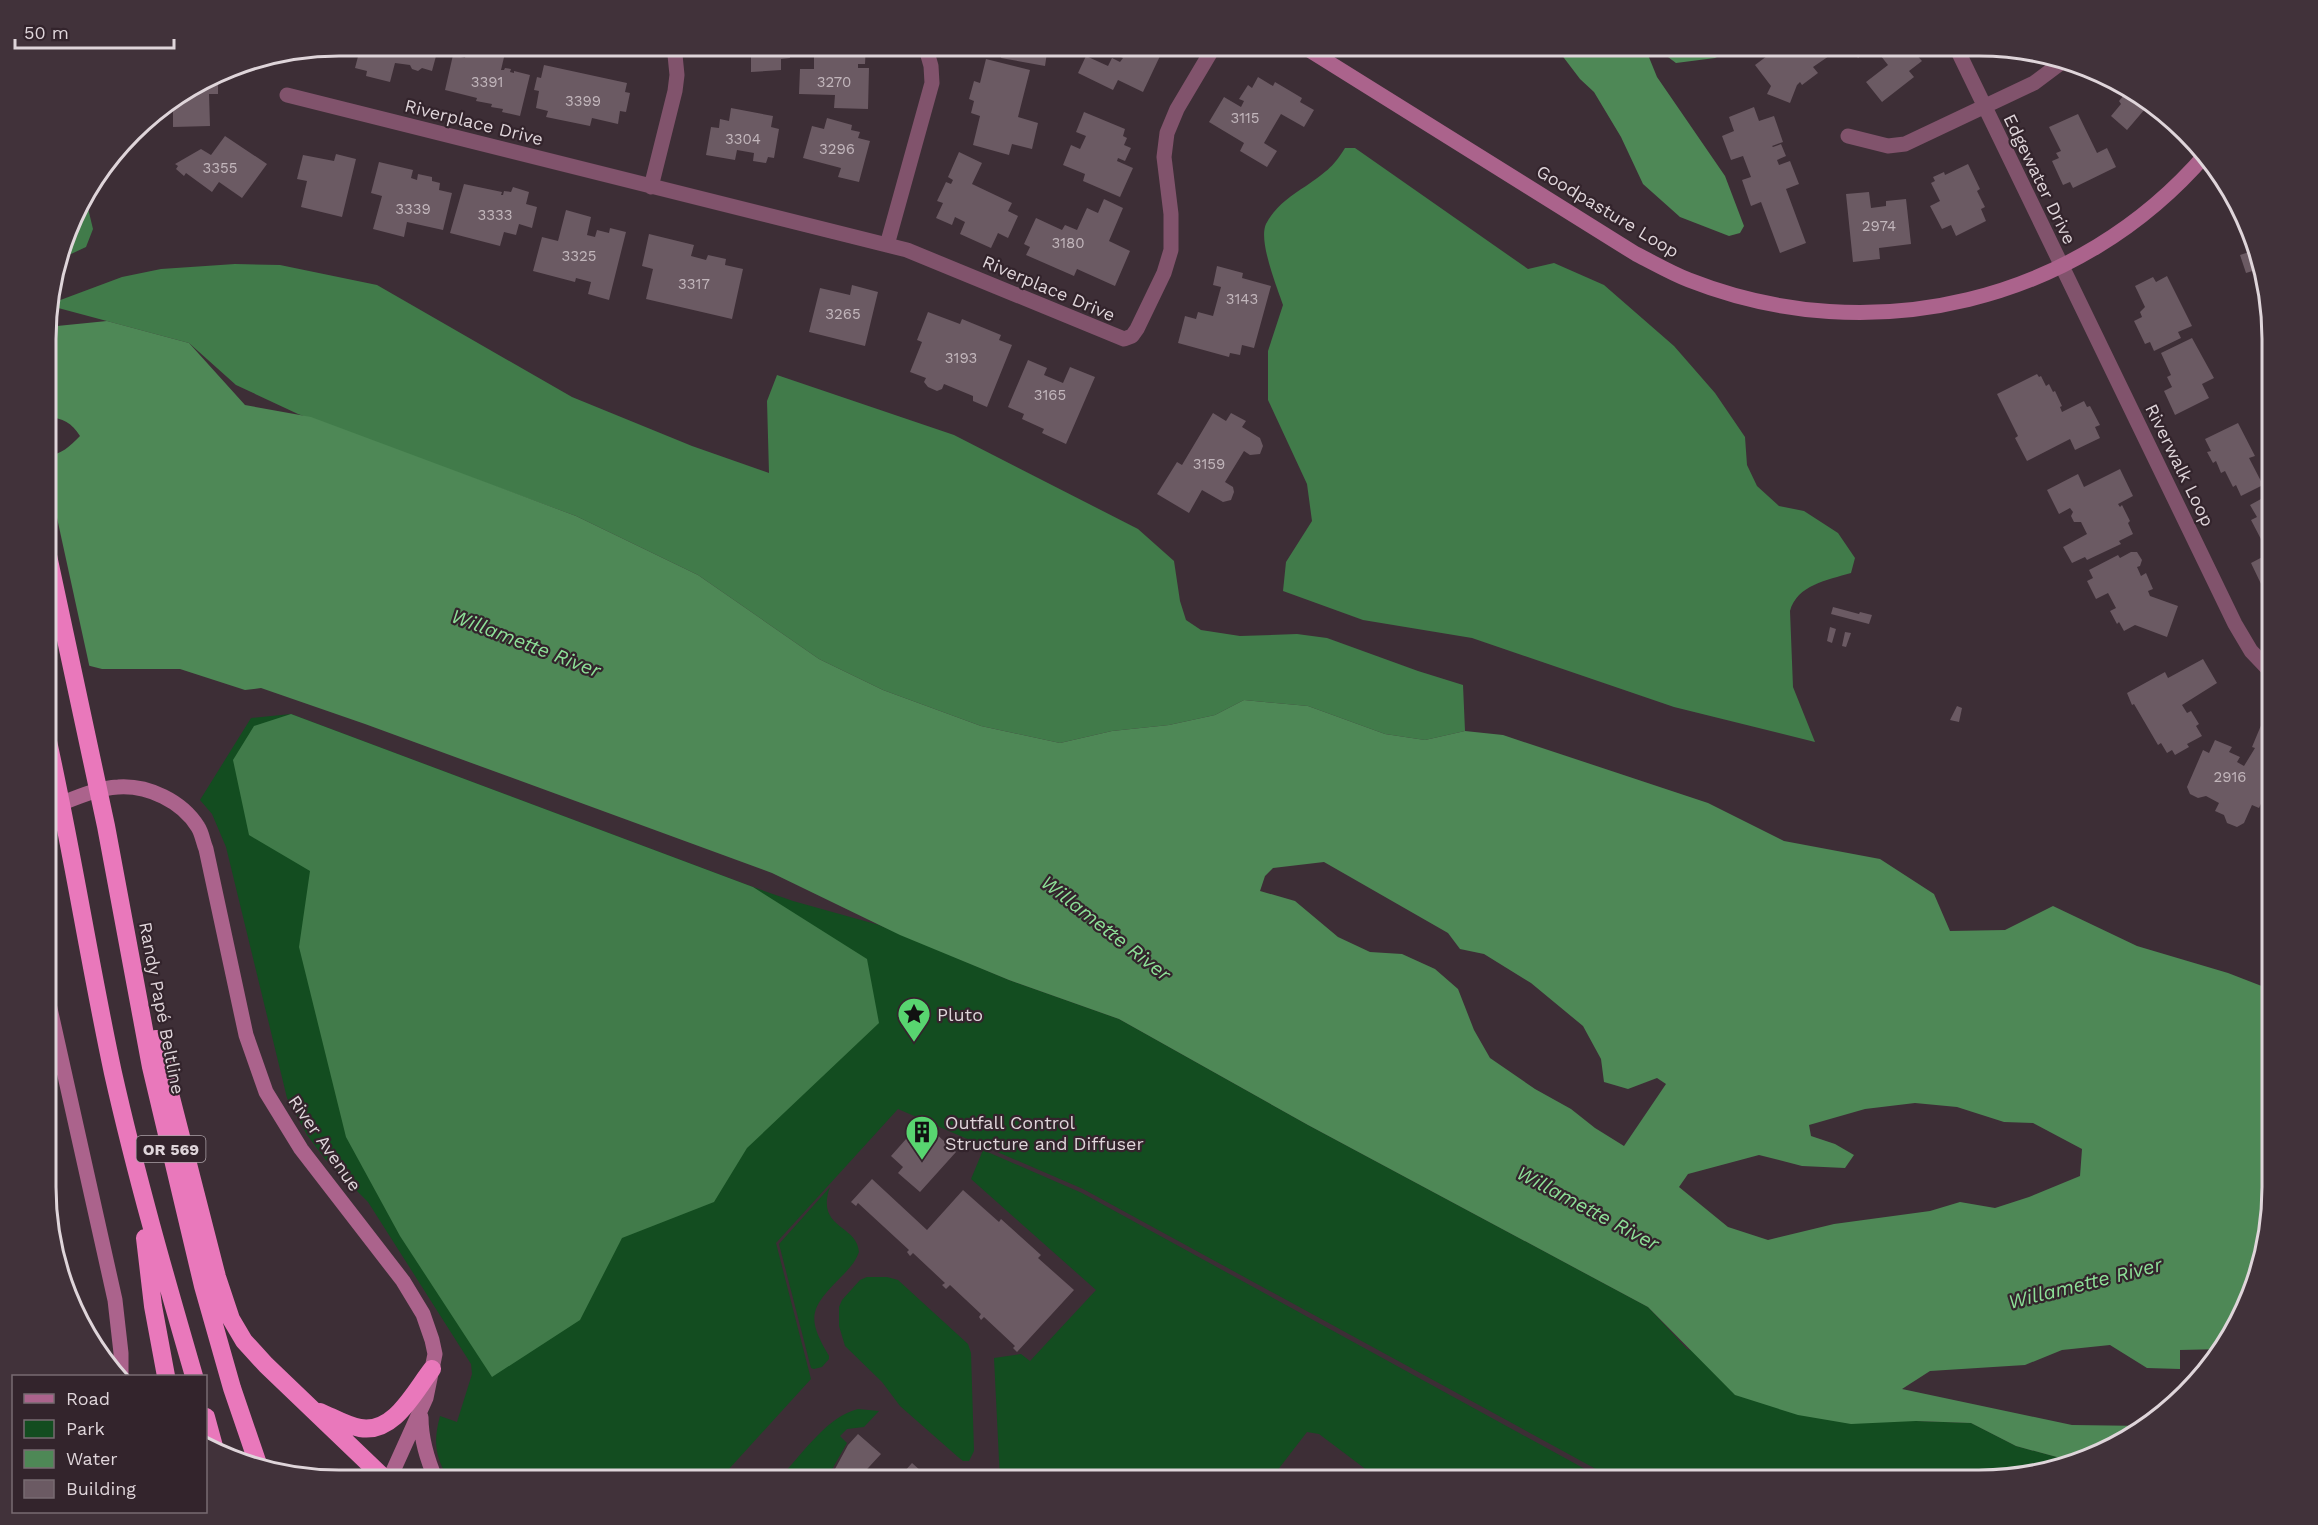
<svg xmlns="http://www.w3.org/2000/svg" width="2318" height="1525" font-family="'Work Sans',sans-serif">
<rect width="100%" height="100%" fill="#3d2e36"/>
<path fill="#134d20" d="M291,714l462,173 40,14 86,24 130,55 110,39 189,106 340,182 39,42 229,72 55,2 45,23 59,16 -19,8 -57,9 -383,1 -533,-291 -185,-80 -122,134 35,136 -92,101h-270c-14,-23 -16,-38 -9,-64l17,6 15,-48 -1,-10 -103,-162 -43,-43 -18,-24 -20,-37 -61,-251 -14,-33 -12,-14 51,-82z
M983,1150l99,43 523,287h-225l-61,-46 -12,-2 -37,48h-270l-6,-122 27,-4 9,7 66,-71 -125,-111z
M830,1187c-15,42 27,37 29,65 -4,11 -11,18 -19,26 -31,31 -33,41 -11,78v3l-7,8 -8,2 -3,-1 -32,-124z
M867,1277h20l11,3 70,64 3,9 3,98 -5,10h-6l-5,-4 -58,-51 -18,-24 -37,-36 -6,-20v-19l3,-7 18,-20z
M858,1409l21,2 -15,16 -17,2 -7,7 7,7 -21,37h-44l1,-6c21,-22 45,-58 75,-65z"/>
<path fill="#417b4a" d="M1345,148h10l173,121 26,-6 50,22 70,61 41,47 30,44 2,28 10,21 22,20 25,5 34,22 17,25 -4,15c-24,7 -54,12 -61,38l3,76 22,55 -141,-35 -202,-69 -109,-18 -80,-29 3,-29 26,-41 -5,-37 -39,-84v-49l15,-46c-6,-18 -25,-64 -17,-81 9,-17 24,-28 40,-38 18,-13 27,-18 39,-38z
M85,196l8,33 -7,18 -15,7 -9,-2 13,-44z
M235,264l45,1 97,20 195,112 120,49 77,27 -2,-72 10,-26 177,60 184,94 36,32 6,40 6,19 15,10 39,6 57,-2 30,4 91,33 45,14 2,46 -40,9 -40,-6 -77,-28 -64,-6 -29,15 -46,10 -57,6 -52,12 -79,-17 -98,-36 -64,-31 -121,-84 -122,-59 -278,-102 -62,-29 -47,-42 -142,-38 75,-28 39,-8z
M291,714l462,173 114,72 12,64 -132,125 -33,54 -92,36 -42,82 -88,57 -92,-141 -54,-99 -47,-190 11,-76 -61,-36 -16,-75 21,-34z"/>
<path fill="#4e8856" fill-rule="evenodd" d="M1567,45h77l13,32 68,99 19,50 -4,7 -11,3 -49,-19 -37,-33 -22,-47 -27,-45 -14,-13 -19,-25z
M1663,45h78l-26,13 -39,5 -12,-9z
M107,321l82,22 56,62 66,12 265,99 122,59 121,84 64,31 98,36 79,17 52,-12 57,-6 46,-10 29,-15 64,6 77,28 40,6 40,-9 38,4 205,68 76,38 96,18 54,35 16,37 55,-1 48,-24 84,40 91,27 44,17v216l-14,75 -34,68 -44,1v19l-33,-1 -37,-23 -48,5 -37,15 -95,6 -28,18 170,36 75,1 -21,15 -51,21 -59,-16 -45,-23 -55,-2 -65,3 -53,-9 -63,-20 -87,-88 -340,-182 -189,-106 -110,-39 -109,-45 -128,-62 -407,-149 -104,-36 -16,2 -65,-21h-78l-55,-14v-199c14,-1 23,-10 33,-20 -8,-13 -17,-18 -33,-19v-90zM1324,862l124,71 12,16 24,5 47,29 52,43 18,33 3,23 24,7 29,-11 9,6 -42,62 -29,-18 -24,-19 -36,-20 -45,-31 -16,-28 -16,-41 -23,-20 -33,-15 -32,-2 -32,-15 -43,-36 -35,-10 5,-15 8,-8zM1915,1103l42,4 47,15 29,1 49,26 -2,27 -51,21 -34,11 -35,-6 -30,9 -96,13 -66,16 -40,-13 -49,-40 9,-13 71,-19 43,11 43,2 9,-13 -19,-11 -24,-8 -2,-11 56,-16z"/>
<path fill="#3d2e36" d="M47,472l43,197 -43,-11z"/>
<path fill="#6b5a63" d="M361,45h78l-7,26 -10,-3 -4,3 -6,-2 -2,-4 -15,-2 -5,19 -24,-6 1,-5 -12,-3z
M468,45l37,8 -4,17h3l1,-2 6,1 -1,3 4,1v-2l16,4 -10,41 -18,-4 1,-3 -12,-2 1,-3 -16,-3 1,-3 -32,-8 8,-35 12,3z
M560,45h60v2l-60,3z
M759,45h30l1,13 -9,1v11l-30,2v-15h9z
M807,45h59l-1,19h-7v4h11l-1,41 -34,-1 1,-13 -36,-1 1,-25h14v-19z
M1004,45l44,1 -3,20 -44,-8z
M1116,45h44l-5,9 5,2 -17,36 -25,-12 -5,10 -35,-17 8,-17 22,10 4,-8 8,4 3,-4 -11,-5z
M1772,45h61l-5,4 4,5 -19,13 5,6 -16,12 -2,-3 -3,3 -7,18 -23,-9 4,-8 -16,-21 16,-12 -3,-5z
M1848,45h69l3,4 -5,4 7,8 -13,10 5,6 -32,25 -16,-20 22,-17 -15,-19 -15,12z
M986,59l44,11 -12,47 20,6 -6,26 -20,-5 -3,11 -36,-10 7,-29 -9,-3 3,-12 -5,-2 5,-18 6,2z
M544,65l83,18 -2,9 5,1 -4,19 -6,-1 -2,13 -26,-6 -2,8 -44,-9 2,-6 -12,-3 3,-17 -5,-1 3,-13 4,1z
M218,73v21h-9l1,32 -37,1v-26l11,-1v-6z
M1258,77l15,9 2,-4 27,16 -2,4 14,8 -10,17 -23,-13 -17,29 13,8 -10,16 -27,-16 4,-8 -35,-21 15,-25 17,10 3,-6 -5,-2 9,-14 4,3z
M2130,88l13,7 8,7 -24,28 -16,-14 10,-12 -2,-3z
M1754,107l5,14 15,-5 9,26 -11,4 1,1 8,-3 5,12 -9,4 2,5 11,-4 9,23 -13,5 20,54 -26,10 -19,-51 -10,4 -9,-26 9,-3 -8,-21 -12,4 -9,-24 12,-5 -5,-14z
M731,108l42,8 -2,11 8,2 -5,29 -6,-1 -2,6 -13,-2 1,-8 -17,-3 -2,10 -29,-5 5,-28 8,1 1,-9 9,2z
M1084,112l41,17 -2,7 4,2 -3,7 7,3 -6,13 -7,-3 -1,3 16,7 -13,29 -37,-16 2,-7 -22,-9 8,-20 9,4 6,-13 -10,-4z
M2078,114l19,39 10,-5 9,19 -43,21 -3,-6 -7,3 -11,-24 7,-3 -3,-5 5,-2 -12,-24z
M827,118l25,7 -1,5 9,2 -2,6 12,3 -11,41 -21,-5 3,-9 -38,-10 9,-32 12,3z
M225,136l42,28 -25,34 -23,-16 -7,10 -26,-19 -2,3 -8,-7 2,-3 -3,-2 26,-15 10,6z
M959,152l23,11 -10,21 40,19 -4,8 10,5 -10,22 -10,-5 -7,15 -31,-14 5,-12 -10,-5 -3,8 -16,-7 7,-15 -6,-2 9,-19 5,2 2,-4 -5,-3z
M336,154l20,5 -14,58 -41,-10 6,-26 -10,-2 6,-24 31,6z
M379,162l34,8 -2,8 6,2 1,-6 14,3v4l8,2 -1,7 13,3 -9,37 -36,-8 -3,15 -31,-8 9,-33 -11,-3z
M1968,164l12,25 -3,2 8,16 -4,2 5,12 -30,15 -5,-11 -9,4 -12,-23 10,-5 -9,-18 4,-2 -2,-4 11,-5 1,3z
M464,184l38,8 -1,3h2l1,-4 7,1 2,-5 16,5 -3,12 11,3 -5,21 -13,-4 -3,11 -12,-3 -4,14 -50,-13z
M1869,192l2,16 15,-2v-5l20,-2 5,45 -32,4 1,11 -27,3 -7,-68z
M1104,199l19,9 -14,33 21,10 -15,35 -38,-17 -3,7 -48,-21 4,-8 -6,-3 12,-26 26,12 3,-5 12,5 10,-22 11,5z
M566,210l25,7 -4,18 8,2 2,-7 12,3 1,-5 16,4 -17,68 -21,-6 3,-12 -15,-4 -1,4 -42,-11 9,-34 16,4z
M649,234l45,11 -3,11 15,4 2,-5 18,4 -1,6 18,4 -11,50 -86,-20 7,-30 -11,-3z
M2257,247l6,15 3,28 -7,-21 -13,4 -6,-18 15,-5 -1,-2z
M1217,266l26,7 -1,5 29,8 -17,62 -12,-3 -2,10 -10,-2 -1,4 -51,-14 7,-27 11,3 2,-7 15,4 8,-29 -8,-2z
M2167,276l25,50 -14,6 3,6 -27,13 -4,-9 -5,2 -11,-23 8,-4 -2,-5 5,-5 -10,-21 18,-9 3,5z
M852,285l26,7 -13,54 -56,-14 11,-44 30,7z
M928,312l32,12 2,-5 39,16 -2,5 13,5 -25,62 -14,-6v-5l-29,-12 -2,5 -5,2 -9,-4 -4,-5 2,-4 -16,-6 12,-30 -5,-2z
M2192,338l22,40 -12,6 7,14 -34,17 -11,-24 8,-4 -5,-10 4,-2 -10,-22z
M1028,360l19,8 -3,7 19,8 7,-16 25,10 -29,67 -24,-11 2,-4 -22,-10 2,-5 -16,-7z
M2037,374l2,3 2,-1 5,10 3,-2 4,8 2,-1 7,15 -2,1 2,5 22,-11 3,6 3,-1 10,19 -5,2 5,11 -25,12 -5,-11 -43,22 -12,-23 3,-2 -21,-42z
M1213,413l13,8 5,-8 15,8 -4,6 18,11 3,8 -3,8 -10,1 -6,-4 -19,31 8,5 1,5 -3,8 -8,2 -21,-12 -13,23 -32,-19 20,-32 5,3z
M2238,423l17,33 -6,2 14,27 -22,11 -5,-11 -3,2 -8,-16 -4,2 -5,-12 -3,2 -6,-11 4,-1 -6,-12z
M2120,469l13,27 -15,8 2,3 2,-2 8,16 -2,2 5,11 -14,7 2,3 -34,16 -2,-3 -13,6 -9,-16 24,-13 -6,-12h-7l-3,-6 2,-4 -3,-4 -11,6 -12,-24 31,-16 6,13z
M2272,493v88l-10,5 -11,-23 21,-11 -5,-11 -4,2 -12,-23 6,-3 -7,-12z
M2131,552h6l5,8 -2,6 -3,1 4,9 5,-3 7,16 -5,2 2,5 28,10 -11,31 -32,-12 -11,6 -5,-9 -2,2 -7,-13 6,-3 -8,-15 -12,6 -9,-18 6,-3 -4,-8 29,-15 2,3z
M1833,607l26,7 1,-2 12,3 -3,9 -38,-10z
M1830,627l6,2 -4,14 -5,-2z
M1845,632l6,1 -5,14 -4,-1z
M2203,659l14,24 -35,22 5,8 4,-2 8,13 -3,2 6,10 -15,8 2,3 -14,8 -3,-5 -5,3 -6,-10 -3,2 -24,-41 -2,1 -5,-12 38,-21 3,6z
M1957,706l5,2 -3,14 -9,-2z
M2262,723l10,3v42l-9,22 4,1 -8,17 -7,-3 -8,18 -7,4 -10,-4 -3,-8 -9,-4 4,-8 -13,-7 -8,2 -8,-4 -3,-7 16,-37 6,3 6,-13 17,7 -3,5 11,5 -3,5 7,4 11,-18 -3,-1z
M922,1121l34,31 -36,40 -22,-19 5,-6 -12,-11z
M872,1179l55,51 36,-40 36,32 2,-3 40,36 -3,3 36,32 -57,62 -4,-4 2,-2 -31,-29 -3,3 -2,-3 2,-3 -31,-29 -4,4 -4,-4 3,-2 -32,-30 -3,3 -3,-4 2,-2 -51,-47 -2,3 -5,-4z
M858,1434l23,20 -24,26h-28l19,-35z
M912,1463l19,17h-34z"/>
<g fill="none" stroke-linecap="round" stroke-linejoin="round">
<path stroke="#81536c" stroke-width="15" d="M1955,45l280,579 16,27 21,22
M287,95l620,155 217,89 8,-3 5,-7 27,-56 7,-23v-36l-7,-57 3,-24 10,-24 38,-64
M1848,136l40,10 17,-2 129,-61 32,-24
M651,187l24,-96 2,-16 -3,-30
M887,245l45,-162 -1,-17 -6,-21"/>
<path stroke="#ab638c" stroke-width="15" d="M1301,45l335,209c18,9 35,19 53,26 183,72 390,22 517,-126
M47,809c22,-8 48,-21 71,-22 30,-2 64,14 80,40 4,6 5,15 8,22l40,186 20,57 35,57 102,132 20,33 9,26 3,14 -9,44 -37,82
M47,995l68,305 6,53v20
M421,1417c0,23 6,42 15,63"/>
<path stroke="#e978bb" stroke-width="18" d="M47,551l59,275 45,241 52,219 29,102 27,79
M47,737c25,112 42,224 66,336 23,102 52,203 81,303
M156,1039l61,238 14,42 13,22 22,24 120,115
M145,1238l8,68 13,70
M320,1412c12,5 27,14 40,16 34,6 54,-36 72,-59
M206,1417l9,33"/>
</g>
<defs>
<g id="sight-pin" transform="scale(1.725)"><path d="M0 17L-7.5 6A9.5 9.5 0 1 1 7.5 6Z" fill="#58d570" stroke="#33242c"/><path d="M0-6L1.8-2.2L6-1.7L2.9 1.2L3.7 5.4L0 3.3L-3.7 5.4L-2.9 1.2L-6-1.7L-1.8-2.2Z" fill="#111"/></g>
<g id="building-pin" transform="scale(1.725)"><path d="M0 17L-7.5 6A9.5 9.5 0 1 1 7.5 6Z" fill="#58d570" stroke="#33242c"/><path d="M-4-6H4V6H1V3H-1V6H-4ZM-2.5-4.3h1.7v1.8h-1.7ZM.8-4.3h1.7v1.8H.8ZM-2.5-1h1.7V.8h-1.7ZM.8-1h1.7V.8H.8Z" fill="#111"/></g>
</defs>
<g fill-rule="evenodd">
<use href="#sight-pin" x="914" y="1014"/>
<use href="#building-pin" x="922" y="1132"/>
</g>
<g text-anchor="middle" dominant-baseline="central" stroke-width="4.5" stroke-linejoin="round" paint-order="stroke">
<g font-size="15" fill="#c2b6bc">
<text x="487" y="82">3391</text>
<text x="834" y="82">3270</text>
<text x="583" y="101">3399</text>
<text x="1245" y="118">3115</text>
<text x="743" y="139">3304</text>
<text x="837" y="149">3296</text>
<text x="220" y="168">3355</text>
<text x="413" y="209">3339</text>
<text x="495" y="215">3333</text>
<text x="1879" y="226">2974</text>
<text x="1068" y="243">3180</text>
<text x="579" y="256">3325</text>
<text x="694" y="284">3317</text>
<text x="1242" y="299">3143</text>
<text x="843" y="314">3265</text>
<text x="961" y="358">3193</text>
<text x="1050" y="395">3165</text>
<text x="1209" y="464">3159</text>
<text x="2230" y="777">2916</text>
</g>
<rect fill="#33242c" stroke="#aba0a6" stroke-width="1.5" x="136.5" y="1136" width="69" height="26" rx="4.5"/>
<g font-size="16" font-weight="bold" fill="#dfd5da">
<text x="171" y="1149">OR 569</text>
</g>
<g font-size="18" fill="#dfd5da" stroke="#33242c">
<text transform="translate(474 122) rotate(14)">Riverplace Drive</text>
<text transform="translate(2040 179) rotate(64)">Edgewater Drive</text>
<text transform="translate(1608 211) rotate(31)">Goodpasture Loop</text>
<text transform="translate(1049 288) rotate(23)">Riverplace Drive</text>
<text transform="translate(2180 465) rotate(64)">Riverwalk Loop</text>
<text transform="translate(162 1008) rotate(79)">Randy Papé Beltline</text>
<text transform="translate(325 1143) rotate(55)">River Avenue</text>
</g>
<g font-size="18" fill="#dfd5da" stroke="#33242c" text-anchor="start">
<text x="937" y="1014">Pluto</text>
<text x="945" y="1122">Outfall Control<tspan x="945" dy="21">Structure and Diffuser</tspan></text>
</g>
<g font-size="20" font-style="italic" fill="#8ddf97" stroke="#33242c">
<text transform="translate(526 643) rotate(21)">Willamette River</text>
<text transform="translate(1106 928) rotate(38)">Willamette River</text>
<text transform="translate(1588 1208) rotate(28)">Willamette River</text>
<text transform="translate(2085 1283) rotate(-14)">Willamette River</text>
</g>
</g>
<path d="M0 0H2318V1525H0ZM339 56H1979A283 283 0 0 1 2262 339V1187A283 283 0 0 1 1979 1470H339A283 283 0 0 1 56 1187V339A283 283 0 0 1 339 56Z" fill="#41323a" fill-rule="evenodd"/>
<path fill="none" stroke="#dfd5da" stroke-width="3" d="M339 56H1979A283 283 0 0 1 2262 339V1187A283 283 0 0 1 1979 1470H339A283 283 0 0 1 56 1187V339A283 283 0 0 1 339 56Z"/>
<rect x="12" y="1375" width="195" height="138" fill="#33242c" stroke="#786b72" stroke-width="1.5"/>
<rect x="24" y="1394" width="30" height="9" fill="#ab638c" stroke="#786b72" stroke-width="1.5"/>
<text x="66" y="1405" font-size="18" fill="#dfd5da">Road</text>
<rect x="24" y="1420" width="30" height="18" fill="#134d20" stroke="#786b72" stroke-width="1.5"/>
<text x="66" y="1435" font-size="18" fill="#dfd5da">Park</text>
<rect x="24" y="1450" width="30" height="18" fill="#4e8856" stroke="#786b72" stroke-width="1.5"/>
<text x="66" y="1465" font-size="18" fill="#dfd5da">Water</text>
<rect x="24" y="1480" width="30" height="18" fill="#6b5a63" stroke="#786b72" stroke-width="1.5"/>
<text x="66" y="1495" font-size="18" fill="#dfd5da">Building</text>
<path d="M15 39v9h159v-9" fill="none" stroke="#dfd5da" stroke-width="3"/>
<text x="24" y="39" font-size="18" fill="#dfd5da" stroke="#33242c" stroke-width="4.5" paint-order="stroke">50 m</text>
</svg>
